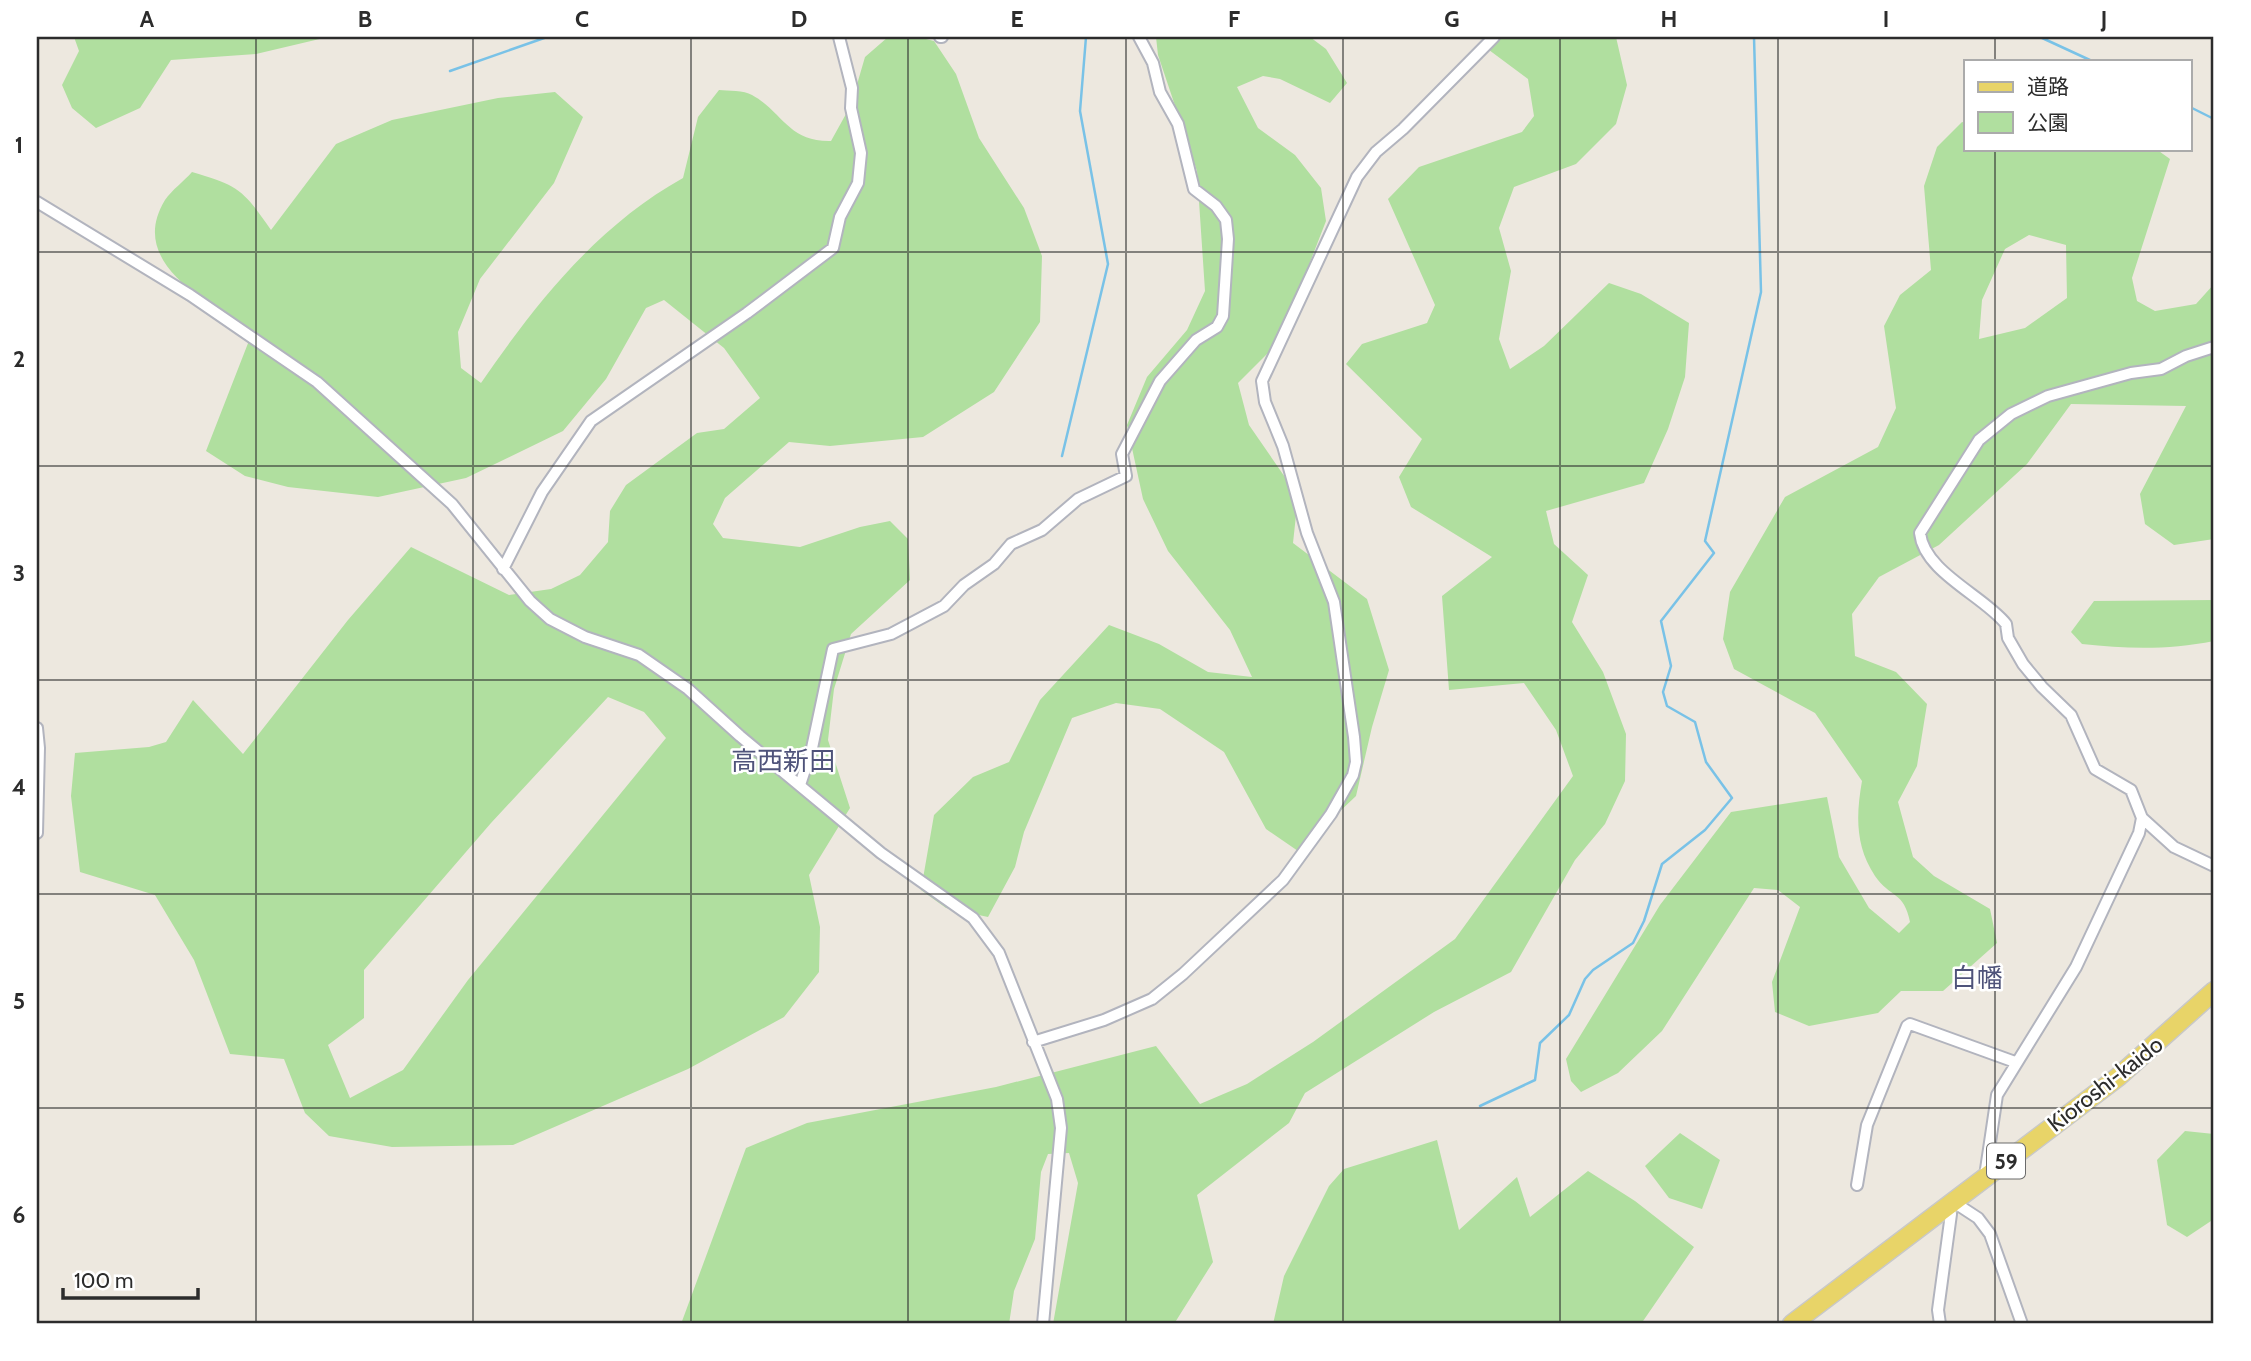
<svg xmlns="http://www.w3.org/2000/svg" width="2251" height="1361" font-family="Cabin,'Noto Sans JP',sans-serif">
<rect width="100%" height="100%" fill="#ede8df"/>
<path fill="#b0df9f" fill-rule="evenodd" d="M74,37h254l-72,17 -85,6 -31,48 -44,20 -24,-20 -10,-23 17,-34z
M888,37h30l16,4 22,33 23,64 45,70 18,48 -2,66 -46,70 -71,45 -93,9 -41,-4 -64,56 -12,26 10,14 77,9 60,-20 30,-6 18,18 2,41 -59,54 -17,55 -6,51 22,68 -41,67 11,52 -1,45 -35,45 -96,52 -175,76 -121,2 -63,-11 -24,-23 -21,-54 -54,-5 -36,-94 -39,-65 -75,-23 -9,-76 4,-43 74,-6 17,-5 27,-42 50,54 105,-134 63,-73 98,48 42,-6 29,-14 28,-33 2,-31 16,-26 71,-52 27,-4 36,-31 -36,-50 -60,-48 -18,8 -40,71 -43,52 -97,47 -88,19 -90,-10 -43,-11 -39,-25 46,-118c-42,-31 -126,-69 -87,-133 7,-10 19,-19 27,-28 48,14 51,18 79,58l65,-86 56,-24 106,-22 57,-6 28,25 -29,66 -74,96 -22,53 3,36 20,15c55,-80 116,-157 202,-205l15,-61 21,-27c9,1 25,0 33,5 31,17 36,47 79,46l20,-36 14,-48zM608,697l36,15 22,26 -198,242 -65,90 -53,28 -22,-53 36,-27v-48l127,-147z
M1156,37h154l16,12 21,34 -17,20 -50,-24 -17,-3 -26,11 21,41 37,27 26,33 5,33 -47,121 -41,41 11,42 40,58 8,23 -4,37 74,56 22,71 -17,57 -16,69 -58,55 -32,-22 -42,-77 -64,-43 -44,-6 -44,15 -48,114 -9,35 -27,50 -42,-9 -25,-18 13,-75 39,-38 36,-15 31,-62 69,-75 50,19 49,28 44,5 -22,-47 -62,-79 -25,-52 -16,-74 20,-48 40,-47 18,-39 -8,-120 -39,-116z
M1485,37h131l11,48 -11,39 -40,40 -62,23 -15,41 12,43 -12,68 11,30 34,-23 65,-63 32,11 48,29 -4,54 -17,52 -24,54 -98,28 8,33 34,31 -16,47 31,50 23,62 -1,47 -20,43 -30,36 -64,112 -77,40 -129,81 -16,30 -92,72 16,67 -39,62h-121l25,-141 -9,-30 -21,1 -7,18 -6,67 -21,52 -5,33h-328l65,-176 61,-25 189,-36 160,-41 44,58 47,-20 66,-42 142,-103 118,-163 -17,-46 -32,-47 -75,7 -7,-94 50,-39 -81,-50 -12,-30 23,-38 -76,-75 16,-20 65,-21 8,-18 -47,-106 31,-32 103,-35 12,-16 -6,-37 -39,-29z
M1962,122l4,1v26h190l14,10 -38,119 5,23 18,10 41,-7 18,-20v255l-40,6 -29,-21 -5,-30 46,-88 -115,-2 -44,60 -88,81 -60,32 -27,37 3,42 41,16 31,32 -10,62 -19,36 15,55 21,19 56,33 7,34 -54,48h-42l-23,22 -69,13 -34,-14 -3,-30 28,-75 -22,-17 -24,-2 -92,143 -44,42 -37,19 -10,-11 -5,-22 94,-154 71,-93 96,-15 12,60 30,51 30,25 11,-11c-6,-31 -20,-24 -35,-46 -20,-30 -19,-61 -13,-95l-47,-68 -81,-44 -11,-30 7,-47 55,-95 93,-50 18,-39 -12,-82 16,-31 31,-25 -7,-84 13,-39zM2029,235l37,10 1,53 -42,30 -46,11 3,-39 23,-51z
M2214,600v41c-45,9 -86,8 -132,3l-11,-12 23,-31z
M2185,1131l29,3v85l-27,18 -20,-12 -10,-65z
M1680,1133l40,27 -18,49 -33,-11 -24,-32z
M1437,1140l22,90 58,-53 13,40 58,-46 47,30 59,46 -53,77h-368l11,-48 45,-90 15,-17z"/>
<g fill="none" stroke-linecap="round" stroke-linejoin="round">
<path stroke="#79c2e7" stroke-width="2.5" d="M2040,37l52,24
M450,71l97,-34
M2190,107l24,12
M1062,456l46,-192 -28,-153 6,-74
M1480,1106l55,-26 5,-37 29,-28 16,-36 8,-9 40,-27 11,-22 18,-57 43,-34 27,-32 -26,-36 -11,-40 -28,-16 -4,-14 8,-26 -10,-45 53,-68 -9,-12 56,-249 -7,-255"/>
<g stroke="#b2b4be" stroke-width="14">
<path id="minor" d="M940,37h2
M37,202l153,93 127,87 135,122 78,97 20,18 35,18 54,18 49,34 52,47 141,117 92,65 26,35 58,146 4,29 -18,196
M503,569l39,-77 49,-71 156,-108 86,-65 7,-31 18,-34 3,-30 -10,-45 1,-20 -13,-51
M37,728l2,20 -2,85
M800,785l12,-37 21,-99 58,-15 53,-28 20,-21 30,-21 17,-20 31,-14 36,-31 48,-23 -4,-22 38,-73 36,-41 21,-13 6,-11 5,-77 -2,-19 -10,-14 -22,-17 -16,-65 -18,-32 -7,-29 -14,-26
M2142,818l32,29 40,19
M1033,1042l71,-22 48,-21 31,-25 100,-94 48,-66 22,-39 3,-13 -2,-25 -20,-135 -27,-69 -24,-87 -18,-44 -3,-21 95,-204 19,-25 27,-23 91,-92
M1985,1176l12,-81 79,-128 63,-134 3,-15 -11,-28 -36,-21 -24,-54 -29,-28 -19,-23 -15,-26 -2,-14c-22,-28 -82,-52 -86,-91l59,-93 32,-26 37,-18 83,-23 30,-4 25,-13 28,-9
M1857,1185l10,-60 40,-99 3,-2 105,38
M1952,1201l26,17 12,16 32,90
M1940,1324l-2,-14 13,-96 -3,-10"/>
</g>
<g stroke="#c8c8c8" stroke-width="21">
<path id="primary" d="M1792,1324l326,-247 96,-86"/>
</g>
<use href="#minor" stroke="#fff" stroke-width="10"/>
<use href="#primary" stroke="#e8d468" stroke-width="18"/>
</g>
<path fill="none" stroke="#2c2c2c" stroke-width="2" stroke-opacity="0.55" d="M256,37v1287M473,37v1287M691,37v1287M908,37v1287M1126,37v1287M1343,37v1287M1560,37v1287M1778,37v1287M1995,37v24M1995,149v1175M37,252h2177M37,466h2177M37,680h2177M37,894h2177M37,1108h2177"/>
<g text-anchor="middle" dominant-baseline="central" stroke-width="5" stroke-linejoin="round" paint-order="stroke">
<rect fill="#fff" stroke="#6b6b6b" stroke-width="2" x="1987" y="1143.5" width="38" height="35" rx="5"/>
<g font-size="21" font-weight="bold" fill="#2c2c2c">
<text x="2006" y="1161">59</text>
</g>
<g font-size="23" fill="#2c2c2c" stroke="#fff">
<text transform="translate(2105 1084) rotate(-38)">Kioroshi-kaido</text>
</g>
<g font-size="26" fill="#4f537a" stroke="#fff">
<text x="783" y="761">高西新田</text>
<text x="1977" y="978">白幡</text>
</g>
</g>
<rect width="2251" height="1361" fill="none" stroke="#ffffff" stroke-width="77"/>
<rect x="1964" y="60" width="228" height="91" fill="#ffffff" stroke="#ababab" stroke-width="2"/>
<rect x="1978" y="82" width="35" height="10" fill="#e8d468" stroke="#ababab" stroke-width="2"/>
<text x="2027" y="94" font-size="21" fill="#2c2c2c">道路</text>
<rect x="1978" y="112" width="35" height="21" fill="#b0df9f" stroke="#ababab" stroke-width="2"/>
<text x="2027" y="130" font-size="21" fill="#2c2c2c">公園</text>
<path d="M63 1288v10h135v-10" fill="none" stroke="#2c2c2c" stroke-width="3.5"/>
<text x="74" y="1288" font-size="21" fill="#2c2c2c" stroke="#ffffff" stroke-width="5" paint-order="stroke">100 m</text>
<rect x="38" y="38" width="2174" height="1284" fill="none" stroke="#2c2c2c" stroke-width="2.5"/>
<g font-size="23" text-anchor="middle" font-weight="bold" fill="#2c2c2c">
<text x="147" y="27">A</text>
<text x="365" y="27">B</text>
<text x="582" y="27">C</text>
<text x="799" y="27">D</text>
<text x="1017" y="27">E</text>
<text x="1234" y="27">F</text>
<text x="1452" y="27">G</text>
<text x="1669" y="27">H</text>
<text x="1886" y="27">I</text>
<text x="2104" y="27">J</text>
<text x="19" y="153">1</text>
<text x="19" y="367">2</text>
<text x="19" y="581">3</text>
<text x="19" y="795">4</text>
<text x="19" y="1009">5</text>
<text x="19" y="1223">6</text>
</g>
</svg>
